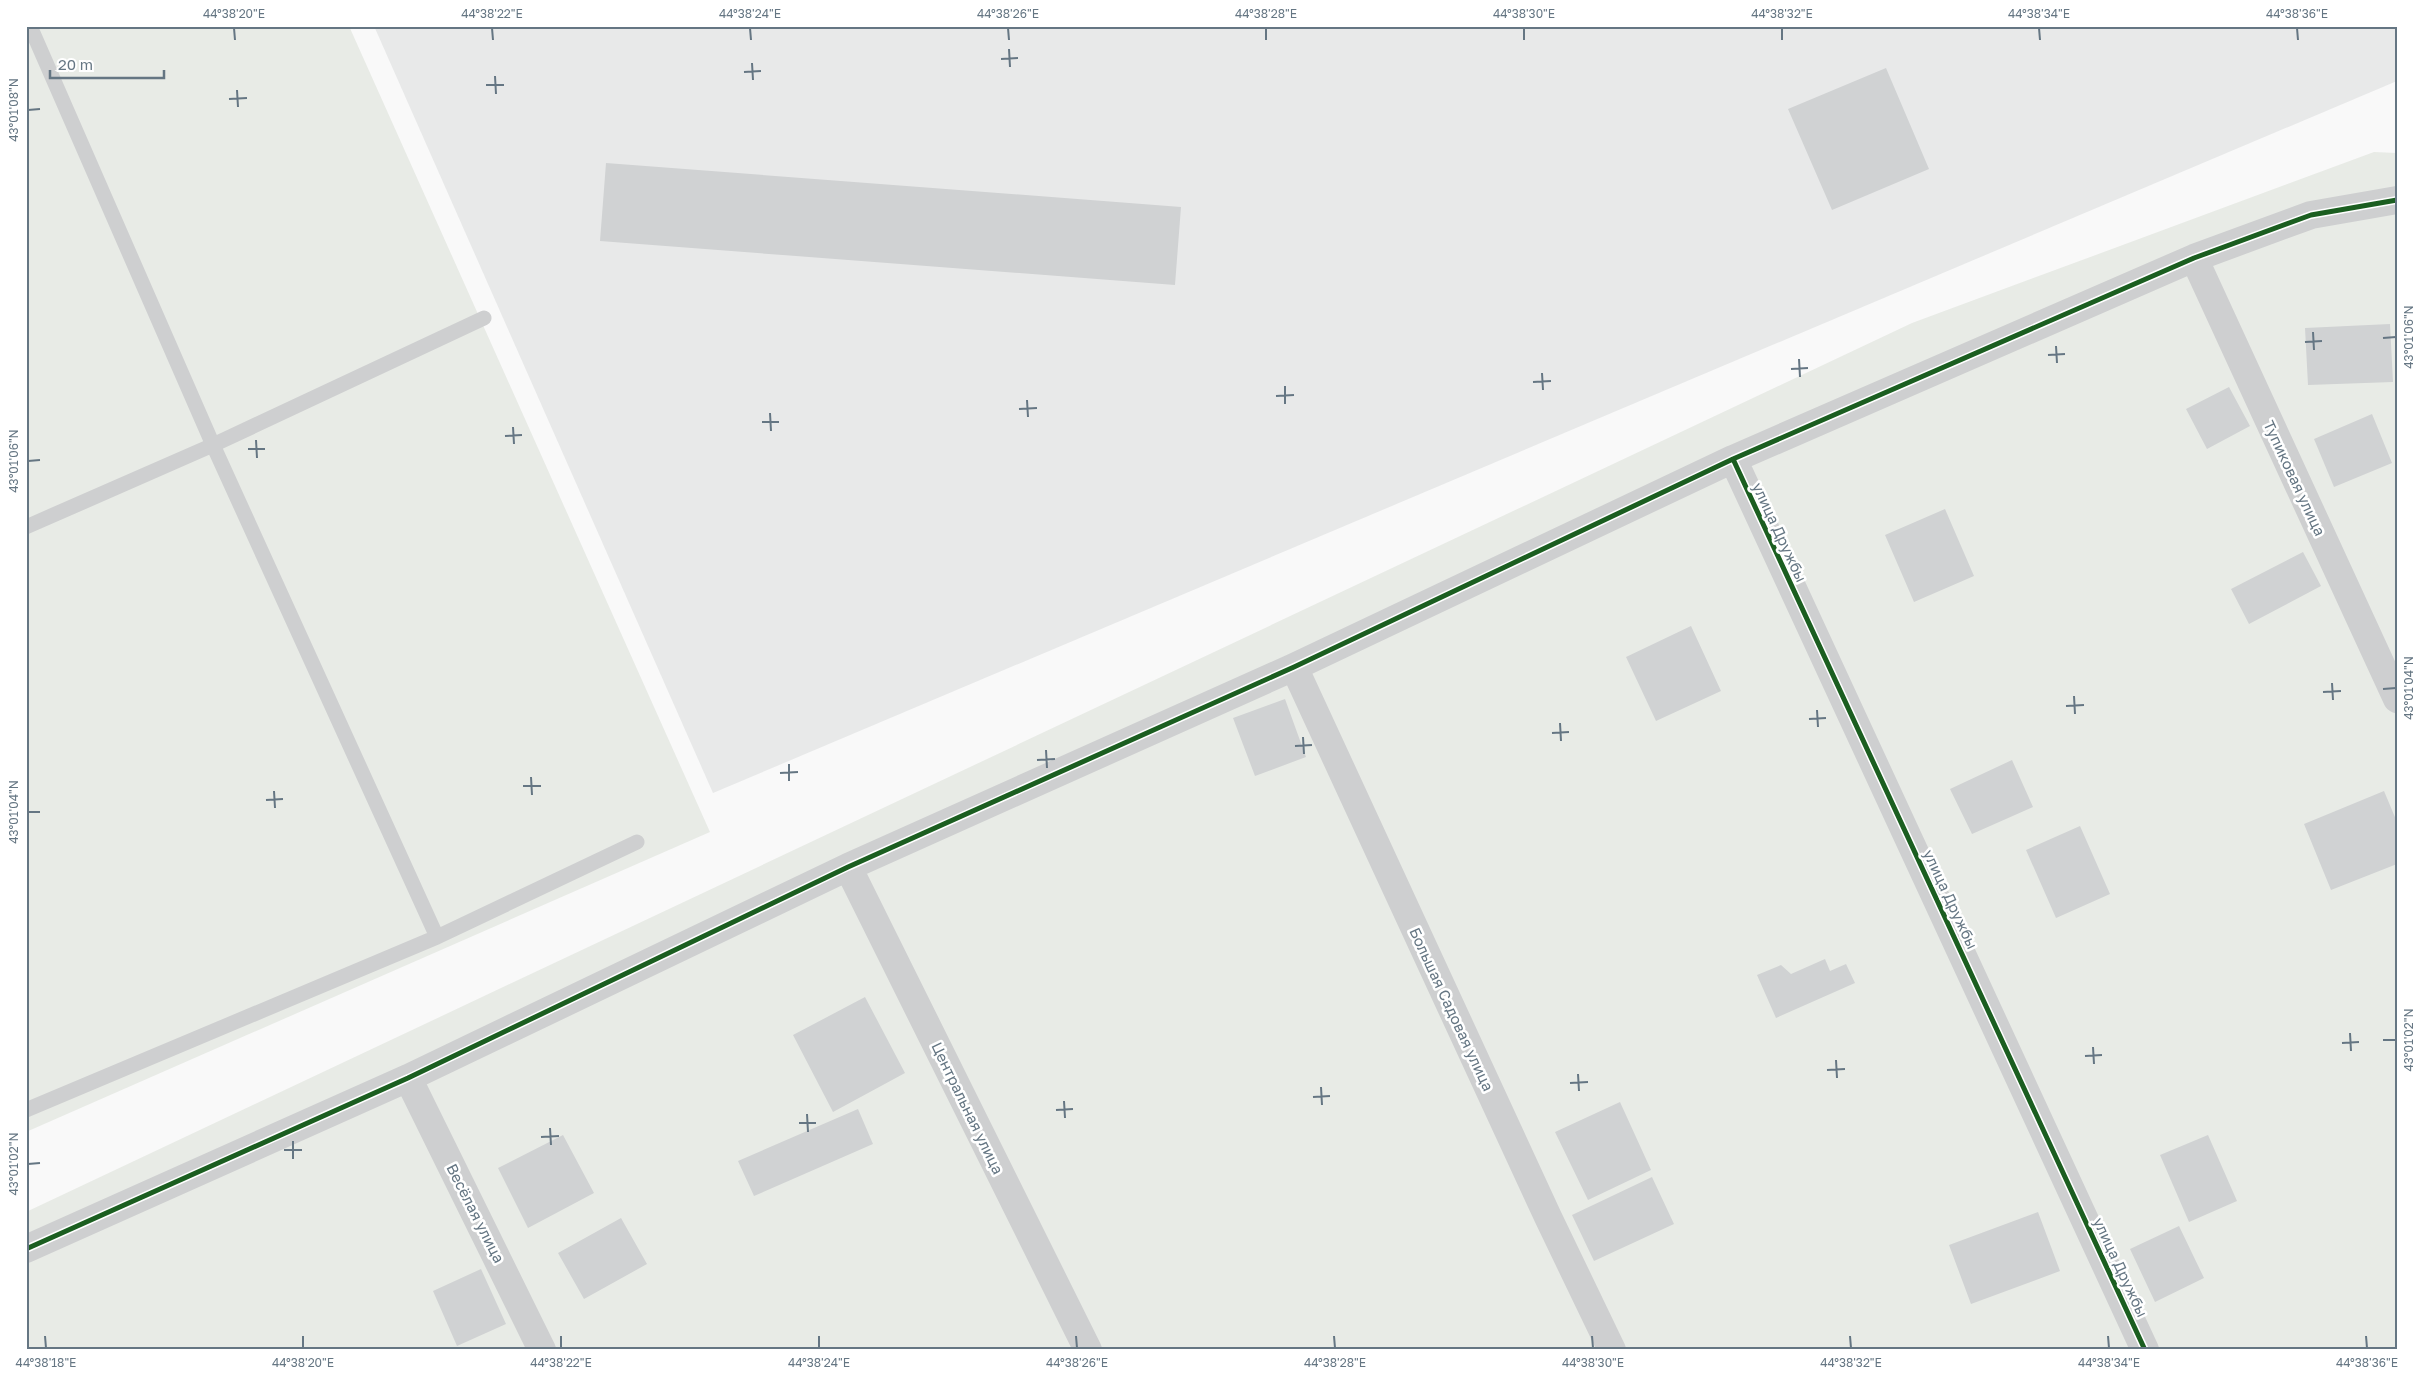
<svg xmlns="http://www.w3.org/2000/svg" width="2423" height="1376" font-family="'Golos Text',sans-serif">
<rect width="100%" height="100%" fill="#f9f9f9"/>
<path fill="#e8e9e9" d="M374,26h2023v55l-1684,712z"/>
<path fill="#e8ebe6" d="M26,26h323l361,806 -684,300z
M2374,152l23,1v1197h-2371v-138l1886,-889z"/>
<path fill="#d0d2d3" d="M1886,68l43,101 -97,41 -44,-101z
M606,163l575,44 -6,78 -575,-44z
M2390,324l3,58 -85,3 -3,-57z
M2229,387l21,39 -43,23 -21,-40z
M2372,414l20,49 -58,24 -20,-48z
M1945,509l29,67 -60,26 -29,-67z
M2303,552l18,34 -72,38 -18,-35z
M1691,626l30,65 -65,30 -30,-64z
M1285,699l21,58 -51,19 -22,-58z
M2012,760l21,47 -61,27 -22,-45z
M2384,791l13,31v42l-66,26 -27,-66z
M2080,826l30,68 -54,24 -30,-68z
M1825,959l5,12 16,-7 9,19 -79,35 -19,-43 24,-10 10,9z
M865,997l40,76 -72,39 -40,-77z
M1620,1102l31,68 -63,30 -33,-68z
M858,1109l15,35 -119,52 -16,-35z
M563,1135l31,58 -66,35 -30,-60z
M2208,1135l29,66 -48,21 -29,-67z
M1652,1177l22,47 -80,37 -22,-46z
M2038,1212l22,59 -89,33 -22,-59z
M621,1218l26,46 -63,35 -26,-46z
M2179,1226l25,52 -49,24 -25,-53z
M481,1269l25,55 -49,22 -24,-55z"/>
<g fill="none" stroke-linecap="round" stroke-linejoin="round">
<path stroke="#cecfd0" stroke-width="15" d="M30,26l183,419 224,492 200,-95
M26,527l187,-82 271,-127
M26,1110l411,-173"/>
<path stroke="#cecfd0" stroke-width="28" d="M2194,258l203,441
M1733,459l412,891
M1294,667l254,550 64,133
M848,867l240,483
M408,1078l134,272
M26,1249l382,-171 440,-211 446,-200 439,-208 461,-201 117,-43 86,-15"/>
<g stroke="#fff" stroke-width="8">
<path id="cycleway" d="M1733,459l412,891
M26,1249l382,-171 440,-211 446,-200 439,-208 461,-201 117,-43 86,-15"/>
</g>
<use href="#cycleway" stroke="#1b5e20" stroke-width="5"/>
</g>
<path fill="none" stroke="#657683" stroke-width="2" d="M234,28l1,12M492,28l1,12M750,28l1,12M1008,28l1,12M1266,28v12M1524,28v12M1782,28v12M2039,28l1,12M2297,28l1,12M1009,49l1,18M1001,59l17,-1M752,63l1,17M744,72l17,-1M495,76l1,18M486,85h18M237,90l1,17M229,99l18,-1M28,110l12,-1M2313,332l1,18M2383,338l13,-1M2305,342l17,-1M2056,346l1,17M2048,355l17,-1M1799,359l1,18M1791,369l17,-1M1542,373l1,17M1533,382l18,-1M1285,386v18M1276,396l18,-1M1027,400l1,17M1019,409l18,-1M770,413l1,18M762,422h17M513,427l1,17M505,436l17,-1M256,440l1,18M248,449h17M28,461l12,-1M2332,683l1,17M2383,689l13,-1M2323,692l18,-1M2074,696l1,18M2066,706l18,-1M1817,710l1,17M1809,719l17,-1M1560,723l1,18M1552,733l17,-1M1303,737l1,17M1295,746l17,-1M1046,750l1,18M1037,760l18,-1M789,764v17M780,773l18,-1M531,777l1,18M523,786h18M274,791l1,17M266,800l17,-1M28,812h12M2350,1033l1,18M2383,1040h13M2342,1043l17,-1M2093,1047l1,17M2085,1056l17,-1M1836,1060l1,18M1827,1070l18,-1M1578,1074l1,17M1570,1083l18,-1M1321,1087l1,18M1313,1097l17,-1M1064,1101l1,17M1056,1110l17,-1M807,1114l1,18M799,1123h17M550,1128l1,17M541,1137l18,-1M293,1141v18M284,1150h18M28,1164l12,-1M45,1336l1,12M303,1336v12M561,1336v12M819,1336v12M1076,1336l1,12M1334,1336l1,12M1592,1336l1,12M1850,1336l1,12M2108,1336l1,12M2366,1336l1,12"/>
<g text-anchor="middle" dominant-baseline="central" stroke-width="5" stroke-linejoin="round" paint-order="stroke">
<g font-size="15" fill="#657683" stroke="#fff">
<text transform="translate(2295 478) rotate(65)">Тупиковая улица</text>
<text transform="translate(1780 532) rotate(65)">улица Дружбы</text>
<text transform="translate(1951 899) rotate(65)">улица Дружбы</text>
<text transform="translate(1452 1009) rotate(65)">Большая Садовая улица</text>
<text transform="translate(968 1108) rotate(64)">Центральная улица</text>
<text transform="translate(476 1213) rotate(63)">Весёлая улица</text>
<text transform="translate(2121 1267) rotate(65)">улица Дружбы</text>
</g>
</g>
<rect width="2423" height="1376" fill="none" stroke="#ffffff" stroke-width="55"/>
<path d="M50 70v8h114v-8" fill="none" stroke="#657683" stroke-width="2.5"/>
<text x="58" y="70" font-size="15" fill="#657683" stroke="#ffffff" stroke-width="4" paint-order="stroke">20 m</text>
<rect x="28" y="28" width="2368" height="1320" fill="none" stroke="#657683" stroke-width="2"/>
<g font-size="12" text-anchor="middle" fill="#657683">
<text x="234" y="18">44°38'20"E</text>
<text x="492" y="18">44°38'22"E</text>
<text x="750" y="18">44°38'24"E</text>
<text x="1008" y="18">44°38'26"E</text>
<text x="1266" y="18">44°38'28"E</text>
<text x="1524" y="18">44°38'30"E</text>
<text x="1782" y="18">44°38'32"E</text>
<text x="2039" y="18">44°38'34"E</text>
<text x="2297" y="18">44°38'36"E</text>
<text transform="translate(14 110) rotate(-90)" y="4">43°01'08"N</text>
<text transform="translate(2409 337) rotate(-90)" y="4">43°01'06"N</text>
<text transform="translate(14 461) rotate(-90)" y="4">43°01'06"N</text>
<text transform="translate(2409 688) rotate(-90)" y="4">43°01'04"N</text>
<text transform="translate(14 812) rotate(-90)" y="4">43°01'04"N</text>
<text transform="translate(2409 1040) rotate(-90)" y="4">43°01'02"N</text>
<text transform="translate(14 1164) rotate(-90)" y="4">43°01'02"N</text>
<text x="46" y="1367">44°38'18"E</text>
<text x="303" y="1367">44°38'20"E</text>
<text x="561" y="1367">44°38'22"E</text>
<text x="819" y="1367">44°38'24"E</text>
<text x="1077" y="1367">44°38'26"E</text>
<text x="1335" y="1367">44°38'28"E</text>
<text x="1593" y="1367">44°38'30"E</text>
<text x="1851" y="1367">44°38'32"E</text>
<text x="2109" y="1367">44°38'34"E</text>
<text x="2367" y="1367">44°38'36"E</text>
</g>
</svg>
